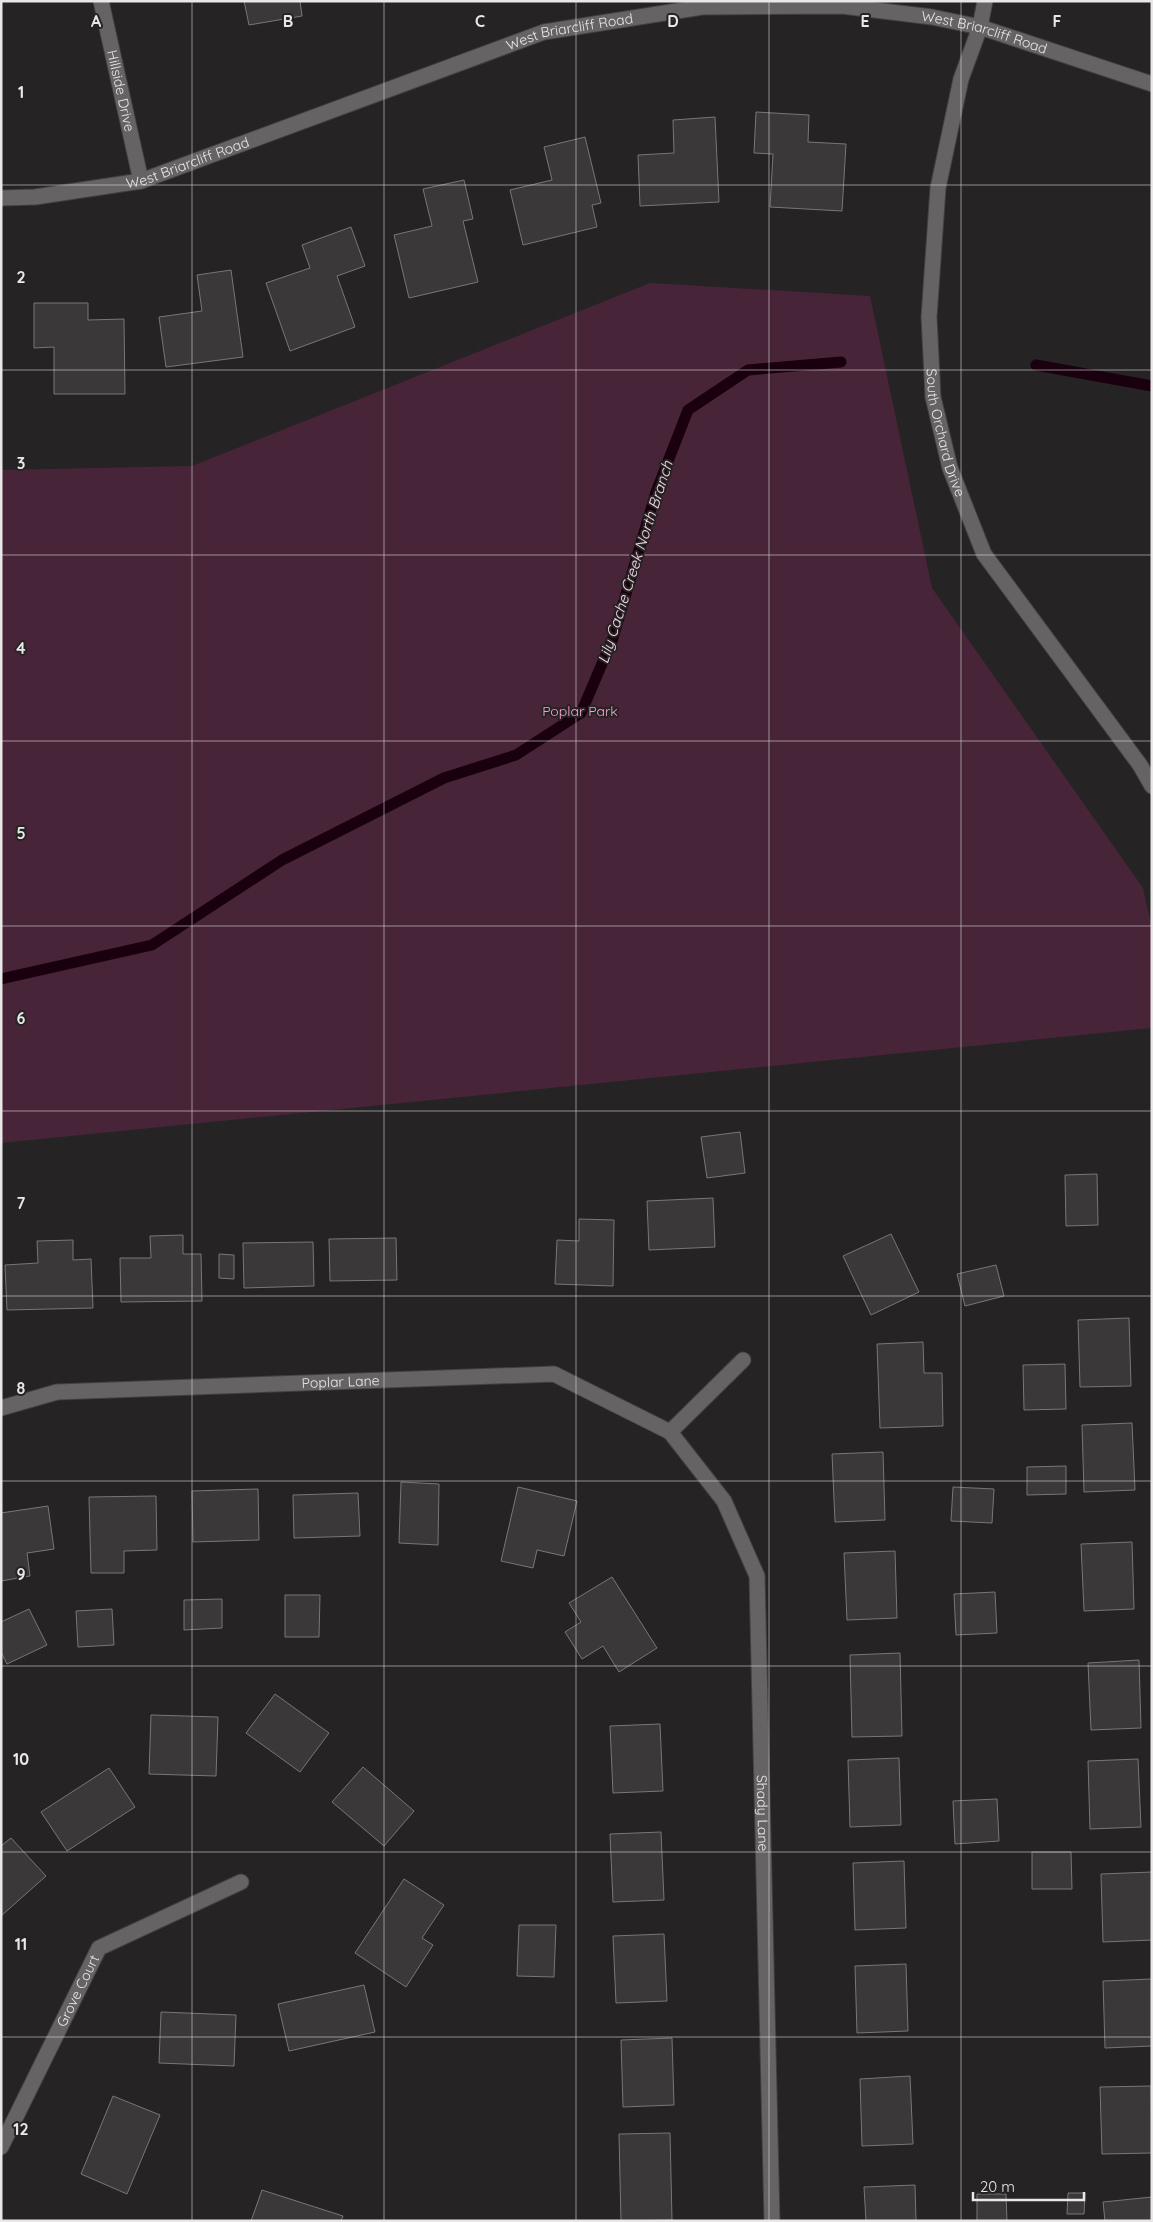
<svg xmlns="http://www.w3.org/2000/svg" width="1153" height="2222" font-family="Quicksand,sans-serif">
<rect width="100%" height="100%" fill="#262324"/>
<path fill="#482438" d="M650,283l220,13 62,292 211,300 9,40v100l-1151,115v-673l191,-4z"/>
<g fill="none" stroke-linecap="round" stroke-linejoin="round">
<path stroke="#1a000e" stroke-width="11" d="M1036,365l116,21
M1,979l151,-34 130,-85 162,-82 72,-23 65,-42 32,-75 43,-146 32,-82 60,-40 93,-8"/>
</g>
<path fill="#3b3839" stroke="#7a7678" d="M244,1h56l2,15 -53,9z
M756,112l53,3 -1,27 38,2 -4,67 -72,-4 3,-53 -19,-1z
M715,117l4,85 -79,4 -2,-51 36,-2 -1,-33z
M585,137l16,66 -9,2 5,22 -74,18 -13,-55 42,-10 -8,-33z
M464,180l9,39 -10,2 15,61 -69,16 -15,-63 38,-9 -9,-37z
M351,227l14,39 -28,10 18,51 -65,24 -24,-68 44,-15 -8,-23z
M231,270l12,87 -77,10 -7,-50 43,-6 -5,-36z
M34,303h54v17l36,-1 1,75h-71v-47l-20,1z
M740,1132l5,41 -38,5 -6,-41z
M1097,1174l1,51 -32,1 -1,-51z
M713,1198l2,49 -66,3 -2,-49z
M579,1219l35,1 -1,66 -58,-2 2,-44 22,1z
M891,1234l28,58 -48,23 -28,-59z
M183,1235v19h18l1,47 -81,1 -1,-44h31l-1,-22z
M396,1238l1,42 -67,1 -1,-42z
M73,1240v20l18,-1 2,49 -86,2 -2,-45 33,-2 -1,-22z
M313,1242l1,44 -70,2 -1,-45z
M219,1254l15,1v24l-15,-1z
M996,1265l8,31 -39,10 -8,-32z
M1129,1318l2,68 -51,1 -2,-67z
M923,1342l1,31h18l1,53 -63,2 -3,-84z
M1065,1364l1,45 -42,1 -1,-45z
M1132,1423l3,67 -51,2 -2,-67z
M883,1452l2,68 -50,2 -3,-68z
M1066,1466v28l-39,1v-28z
M401,1482l38,2 -1,61 -39,-2z
M518,1487l59,14 -13,55 -27,-6 -4,18 -32,-7z
M953,1487l41,2 -2,34 -41,-2z
M258,1489l1,51 -66,2 -1,-51z
M358,1493l2,43 -66,2 -1,-43z
M156,1496l1,54 -33,1v22h-33l-2,-76z
M48,1506l6,43 -27,4 3,23 -29,5v-68z
M1132,1542l2,67 -50,2 -3,-67z
M895,1551l2,67 -50,2 -3,-67z
M612,1577l45,71 -38,24 -16,-26 -21,13 -17,-27 16,-10 -12,-19z
M995,1592l2,41 -41,2 -2,-41z
M285,1595h35l-1,42h-34z
M222,1599v29l-38,2v-30z
M29,1609l18,36 -40,19 -6,-12v-30z
M112,1609l2,36 -36,2 -2,-36z
M900,1653l2,83 -50,1 -2,-82z
M1139,1660l2,68 -50,2 -3,-67z
M275,1694l54,39 -29,39 -54,-39z
M151,1715l67,2 -2,59 -67,-2z
M660,1724l3,67 -50,2 -3,-67z
M899,1758l2,67 -51,2 -2,-67z
M1138,1759l3,68 -51,2 -2,-68z
M363,1767l51,44 -30,35 -52,-44z
M109,1768l26,39 -68,44 -26,-39z
M997,1799l2,42 -44,3 -2,-43z
M661,1832l3,68 -51,2 -3,-68z
M11,1838l35,38 -45,40v-70z
M1032,1852h39l1,37h-40z
M904,1861l2,67 -51,2 -2,-67z
M1152,1872v68l-49,2 -2,-68z
M404,1879l40,26 -22,33 11,7 -27,42 -51,-34z
M519,1925h37l-2,52 -37,-1z
M664,1934l3,67 -51,2 -3,-67z
M906,1964l2,67 -51,2 -2,-67z
M1152,1979v67l-47,2 -2,-67z
M364,1985l11,47 -86,19 -11,-47z
M161,2012l75,3 -2,51 -75,-3z
M672,2038l2,67 -51,2 -2,-67z
M910,2076l3,68 -51,2 -2,-67z
M1151,2086l1,67 -50,1 -2,-67z
M113,2096l47,19 -33,79 -46,-20z
M670,2133l2,87 -51,1 -2,-87z
M915,2185l1,36h-50l-2,-34z
M262,2190l81,26 -2,5h-90z
M1068,2193h17l-1,21h-17z
M977,2194h29l1,27h-30z
M1152,2197v24h-47l-2,-19z"/>
<g fill="none" stroke-linecap="round" stroke-linejoin="round">
<g stroke="#434142" stroke-width="17">
<path id="lane" d="M670,1432l73,-72"/>
</g>
<g stroke="#434142" stroke-width="17">
<g id="street">
<path id="s1" d="M101,1l40,180"/>
<path id="s2" d="M985,1l-5,26 -19,52 -23,109 -9,129 4,80 17,71 34,86 156,211 12,21"/>
<path id="s3" d="M1,198l34,-1 106,-16 403,-149 158,-25 140,-1 90,11 48,10 172,57"/>
<path id="s4" d="M1,1408l56,-16 497,-18 116,58 54,69 33,75 15,645"/>
<path id="s5" d="M1,2147l98,-199 142,-66"/>
</g>
</g>
<use href="#lane" stroke="#666364" stroke-width="15"/>
<use href="#street" stroke="#666364" stroke-width="15"/>
</g>
<path fill="none" stroke="#e9e7e8" stroke-width="1" stroke-opacity="0.55" d="M192,1v2220M384,1v2220M576,1v2220M769,1v2220M961,1v2220M1,185h1151M1,370h1151M1,555h1151M1,741h1151M1,926h1151M1,1111h1151M1,1296h1151M1,1481h1151M1,1666h1151M1,1852h1151M1,2037h1151"/>
<g text-anchor="middle" dominant-baseline="central" stroke-width="4" stroke-linejoin="round" paint-order="stroke">
<g font-size="14" fill="#e9e7e8" stroke="#262324">
<text stroke="none"><textPath href="#s3" startOffset="596">West Briarcliff Road</textPath></text>
<text stroke="none"><textPath href="#s3" startOffset="1016">West Briarcliff Road</textPath></text>
<text stroke="none"><textPath href="#s1" startOffset="92">Hillside Drive</textPath></text>
<text stroke="none"><textPath href="#s3" startOffset="191">West Briarcliff Road</textPath></text>
<text stroke="none"><textPath href="#s2" startOffset="440">South Orchard Drive</textPath></text>
<text stroke="none"><textPath href="#s4" startOffset="342">Poplar Lane</textPath></text>
<text stroke="none"><textPath href="#s4" startOffset="1092">Shady Lane</textPath></text>
<text stroke="none"><textPath href="#s5" startOffset="174">Grove Court</textPath></text>
</g>
<g font-size="14" fill="#f7a5cf" stroke="#262324">
<text x="580" y="711">Poplar Park</text>
</g>
<g font-size="15" font-style="italic" fill="#fbd9e9" stroke="#262324">
<text transform="translate(635 562) rotate(-72)">Lily Cache Creek North Branch</text>
</g>
</g>
<g font-size="16" text-anchor="middle" font-weight="bold" fill="#e9e7e8" stroke="#262324" stroke-width="4" stroke-linejoin="round" paint-order="stroke">
<text x="96" y="27">A</text>
<text x="288" y="27">B</text>
<text x="480" y="27">C</text>
<text x="673" y="27">D</text>
<text x="865" y="27">E</text>
<text x="1057" y="27">F</text>
<text x="21" y="98">1</text>
<text x="21" y="283">2</text>
<text x="21" y="469">3</text>
<text x="21" y="654">4</text>
<text x="21" y="839">5</text>
<text x="21" y="1024">6</text>
<text x="21" y="1209">7</text>
<text x="21" y="1394">8</text>
<text x="21" y="1580">9</text>
<text x="21" y="1765">10</text>
<text x="21" y="1950">11</text>
<text x="21" y="2135">12</text>
</g>
<rect width="1153" height="2222" fill="none" stroke="#e9e7e8" stroke-width="5"/>
<path d="M973 2192v8h111v-8" fill="none" stroke="#e9e7e8" stroke-width="2.5"/>
<text x="980" y="2192" font-size="15" fill="#e9e7e8" stroke="#262324" stroke-width="4" paint-order="stroke">20 m</text>
</svg>
